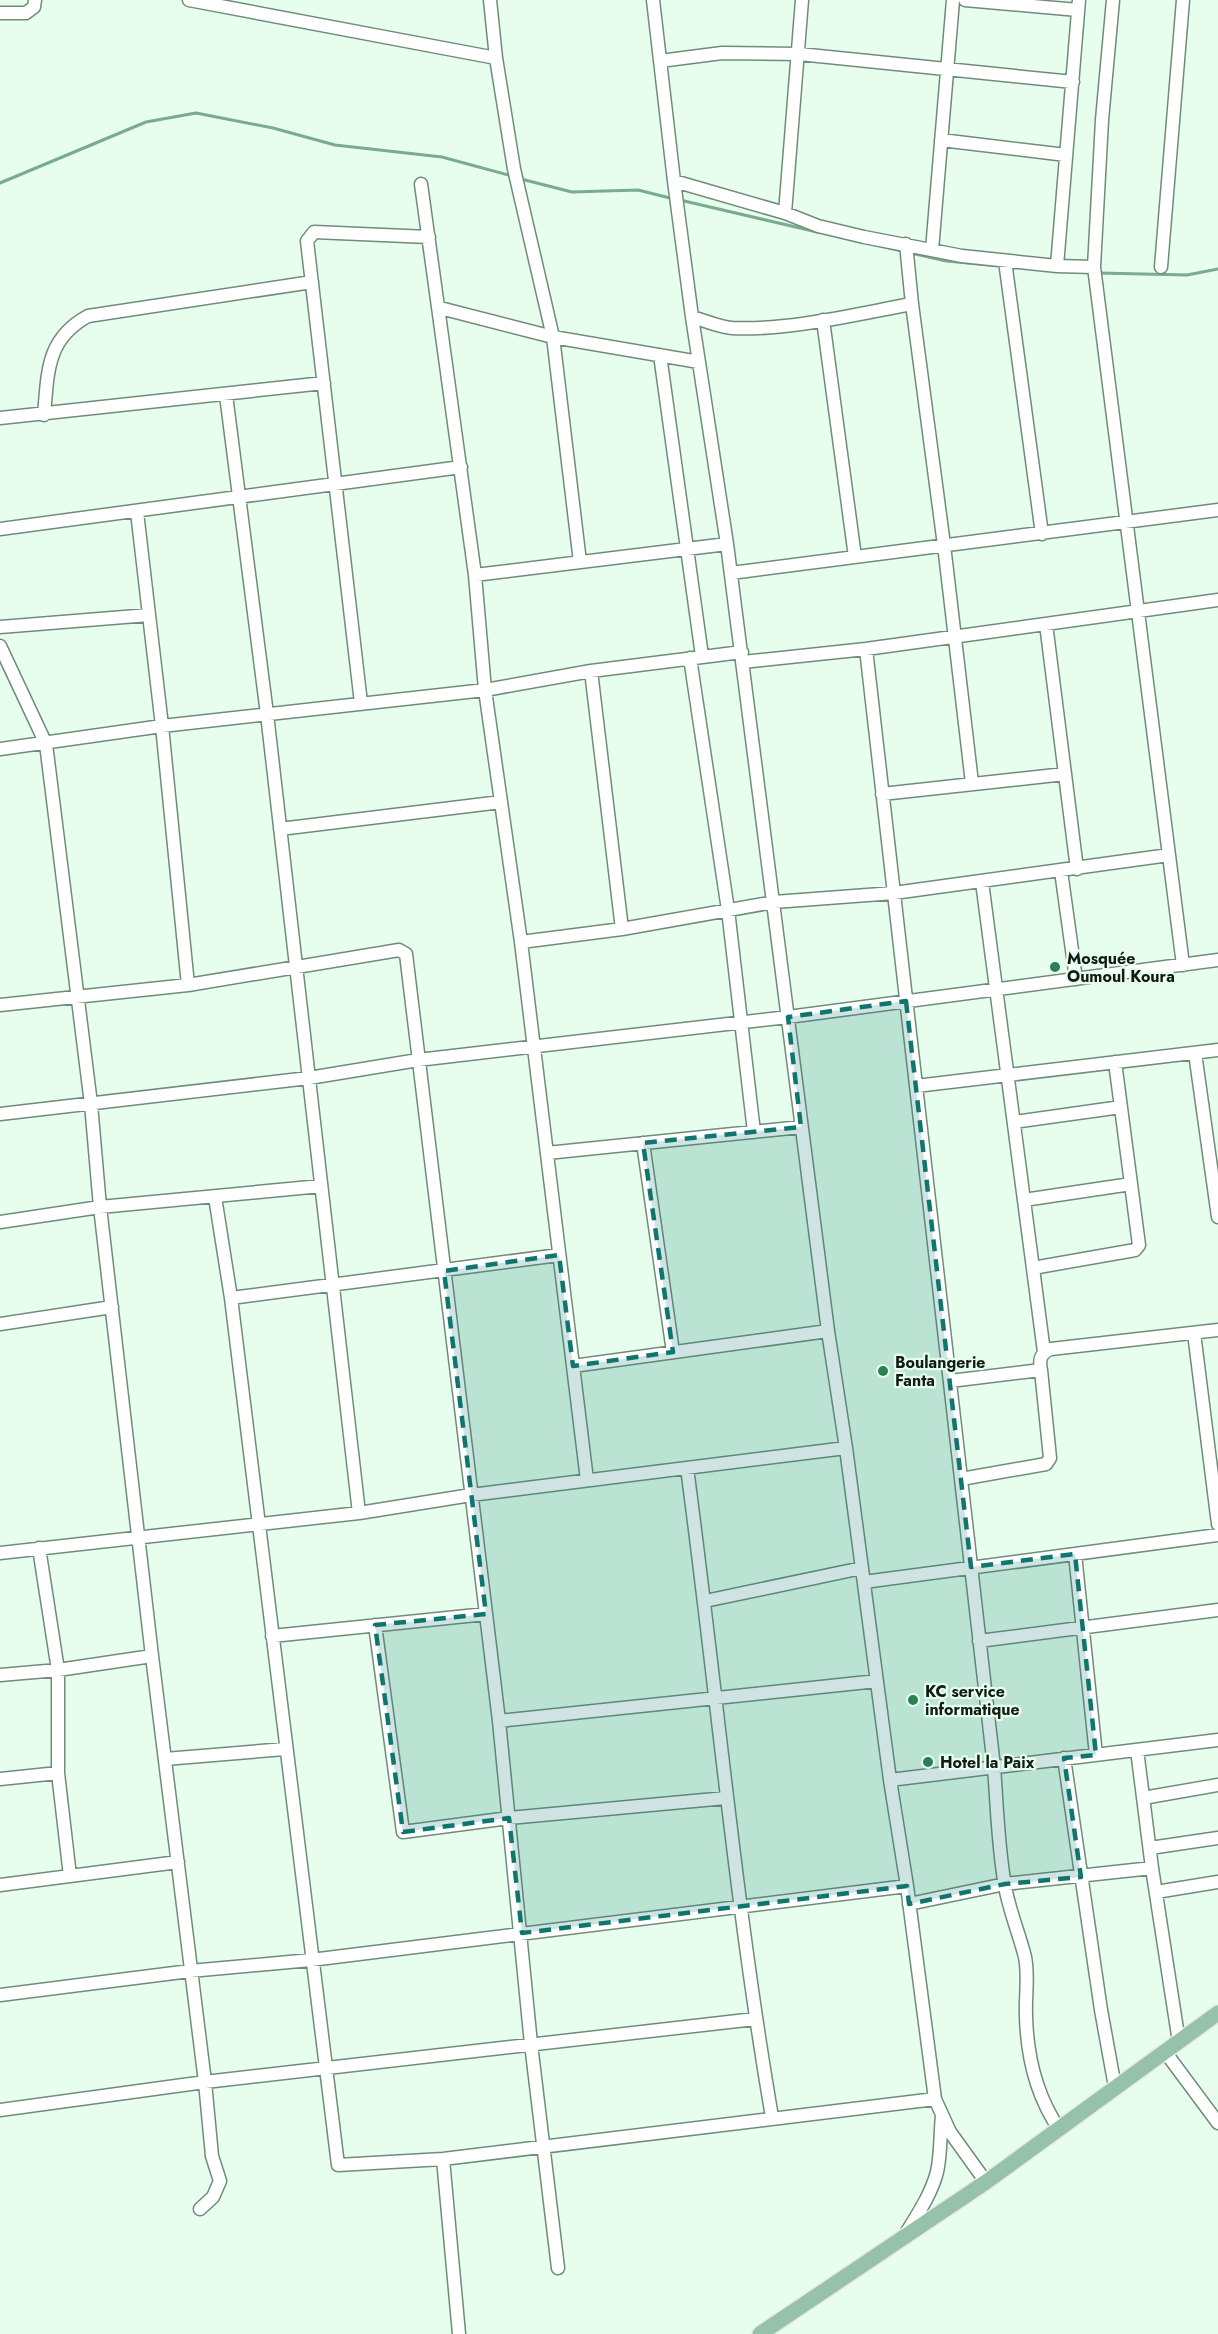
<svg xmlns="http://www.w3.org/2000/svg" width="1218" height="2334" font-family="Jost,sans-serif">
<rect width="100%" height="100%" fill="#e7feee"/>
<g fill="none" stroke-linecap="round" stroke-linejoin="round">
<path stroke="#78ac8c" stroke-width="3" d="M521,179l51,13 66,-2 36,9
M0,183l146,-61 50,-9 77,15 62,17 107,12 70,19
M680,200l137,32
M876,245l26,6
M911,253l35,8 54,5
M1075,272l17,1
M1099,273l88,2 31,-6"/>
<g stroke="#718b7a" stroke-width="15">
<path id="minor" d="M189,0l307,58
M490,0l6,58 18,111 39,168 27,225
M653,0l21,181 18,136 35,227 101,787 18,117 44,332 17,106 28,213 15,33 36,50
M965,0l113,10
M1113,0l-11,120 -8,147 89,698
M0,13h26l8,-6 1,-7
M660,61l62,-8 77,1 274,28
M941,140l125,15
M674,181l111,32 33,13 46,11 98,19 95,10 37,1
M421,184l54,391 10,115 36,252 66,538
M785,213l17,-213
M906,244l6,60 32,241 28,238
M932,250l21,-250
M1005,261l37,273
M1057,266l22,-266
M1161,267l22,-267
M440,308l113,29 146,25
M692,317c12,3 27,10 40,11 55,3 125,-14 180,-24
M823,320l32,237
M660,355l42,301
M226,395l41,319 92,799
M44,415c4,-43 2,-76 44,-99l224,-34
M0,418l324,-35
M137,512l25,214 26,259
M0,529l461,-62
M731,573l487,-63
M475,575l252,-31
M1046,624l31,245
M0,627l149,-12
M0,646l46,98 45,360 9,103 52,449 53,426 7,74 8,25 -7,16 -13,12
M866,649l128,1118c3,39 4,80 11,119 4,24 14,47 20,71 4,19 0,40 1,59 1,42 10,79 33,113
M690,658l38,252 26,222
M743,662l123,-13 352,-49
M591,671l31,258
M361,703l-54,-462 7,-9 115,5
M0,749l162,-23 323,-36 106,-19 151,-19
M882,794l183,-20
M280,829l221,-27
M1061,871l15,108
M982,882l62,470
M521,942l101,-13 152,-27 120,-9 275,-38
M0,1005l188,-20 211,-35 7,4 93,767 32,323 27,224
M1195,1053l23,164
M916,1086l302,-36
M0,1114l309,-36 109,-18 370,-43 430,-57
M1014,1122l107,-15
M643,1143l30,209
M547,1153l254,-26
M215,1197l16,101 107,867 105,-6 492,-60
M1024,1200l107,-16
M0,1222l100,-15 221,-21
M1033,1268l102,-18 4,-5 -24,-183
M231,1298l328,-43
M0,1324l112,-17
M1194,1333l24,191
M573,1366l255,-35
M950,1381l91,-11c-2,-10 -1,-17 10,-21l167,-19
M687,1468c29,216 48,434 85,649
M961,1479l85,-15 4,-6 -1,-10 -8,-78
M39,1548l19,122v103l12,103
M0,1553l359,-40 112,-18 375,-47
M1075,1554l21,201
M864,1582l354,-47
M705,1601l157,-33
M375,1625l28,207 106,-14 217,-20
M272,1636l214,-22
M979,1641l239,-31
M0,1675l58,-5 94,-14
M499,1721l378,-40
M1137,1750l15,118 27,174
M1064,1758l37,252 14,77
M165,1759l120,-10
M0,1779l58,-6
M890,1780l328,-40
M1143,1798l75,-13
M1150,1848l68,-10
M0,1885l178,-23
M1156,1892l62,-10
M909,1904l96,-20 147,-16
M0,1995l190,-24 121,-11 596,-74
M1166,2053l52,70
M0,2110l205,-28 550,-63
M443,2159l16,175
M905,2235c12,-20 26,-40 32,-63 4,-18 3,-37 5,-56"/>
</g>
<g stroke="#e7e8e8" stroke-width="18">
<path id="major" d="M760,2334l226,-152 232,-169"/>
</g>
<use href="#minor" stroke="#fff" stroke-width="12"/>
<use href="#major" stroke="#95c2a8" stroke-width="15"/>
</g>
<path fill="#0f766e" fill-opacity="0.2" stroke="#0f766e" stroke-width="4.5" stroke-dasharray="12 8" stroke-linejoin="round" d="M906,1001l65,566 104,-13 21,201 -32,3 17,119 -76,7 -96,20 -2,-18 -385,47 -13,-115 -106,14 -28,-207 111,-11 -42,-343 115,-16 14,111 100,-14 -30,-209 158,-16 -13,-110z"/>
<g fill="#2a8053" stroke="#e7feee" stroke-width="2">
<circle cx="1055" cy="967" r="6"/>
<circle cx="883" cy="1371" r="6"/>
<circle cx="913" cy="1700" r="6"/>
<circle cx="928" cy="1762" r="6"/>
</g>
<g text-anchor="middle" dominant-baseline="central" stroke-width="4.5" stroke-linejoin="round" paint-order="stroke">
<g font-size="16" font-weight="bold" fill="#121c15" stroke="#e7feee" text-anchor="start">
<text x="1067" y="958">Mosquée<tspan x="1067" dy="18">Oumoul Koura</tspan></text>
<text x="895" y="1362">Boulangerie<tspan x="895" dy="18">Fanta</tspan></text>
<text x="925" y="1691">KC service<tspan x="925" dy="18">informatique</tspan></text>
<text x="940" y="1762">Hotel la Paix</text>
</g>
</g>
</svg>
